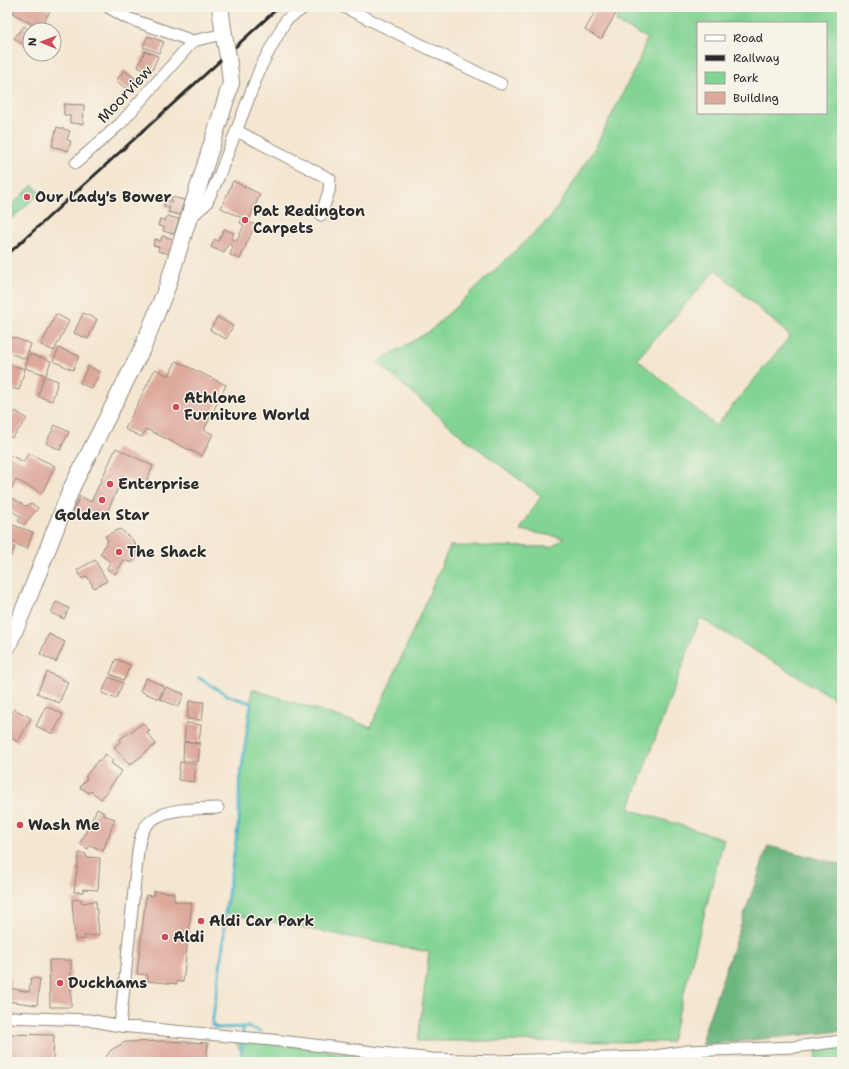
<svg xmlns="http://www.w3.org/2000/svg" width="849" height="1069" font-family="'Shantell Sans',sans-serif">
<rect width="100%" height="100%" fill="#f7f3e8"/>
<filter id="ink" filterUnits="userSpaceOnUse"><feTurbulence type="fractalNoise" baseFrequency=".025" numOctaves="2"/><feDisplacementMap in="SourceGraphic" scale="8" xChannelSelector="R" yChannelSelector="G"/><feConvolveMatrix kernelMatrix="1 2 1 2 8 2 1 2 1" color-interpolation-filters="sRGB"/></filter>
<filter id="wash" filterUnits="userSpaceOnUse"><feTurbulence type="fractalNoise" baseFrequency=".012" numOctaves="4" result="noise"/><feDisplacementMap in="SourceGraphic" scale="16" xChannelSelector="R" yChannelSelector="G"/><feGaussianBlur stdDeviation="0.9" result="paint"/><feColorMatrix in="noise" values="0 0 0 0 0 0 0 0 0 0 0 0 0 0 0 0 0 1.4 0 .05"/><feComposite in="paint" operator="in"/></filter>
<g filter="url(#wash)">
<rect width="100%" height="100%" fill="#f4e6d0"/>
<path fill="#83d494" stroke="#578060" fill-rule="evenodd" d="M621,7h221v696l-142,-85 -71,191 95,30 -53,203 -253,-1 11,-89 -204,-39 14,-93v-32l11,-73 2,-26 119,38 79,-181 102,1 12,-9 -44,-8 21,-34 -77,-58 -87,-76 53,-31 122,-115 44,-70 42,-83 9,-25 -31,-16zM698,23h128v90h-128zM716,270l74,66 -74,90 -79,-67z
M33,185l7,8 -33,30v-14z
M234,1039l62,7 104,16h-159l1,-8z
M842,1048v14h-25l-1,-11z"/>
<path fill="#6ab67e" stroke="#4a7054" d="M768,846l74,19v166l-140,14 1,-10z"/>
<g fill="none" stroke-linecap="round" stroke-linejoin="round">
<path stroke="#4cb4ca" stroke-width="3" d="M199,678l30,18 22,7 -12,85v32l-14,93 -2,33 -11,79 5,3 30,-1 13,4
M241,1062l2,-35"/>
</g>
<g id="blocks">
<path fill="#dda99b" d="M17,7h26l7,4 -10,18 -27,-16z
M598,7h15l5,3 -17,29 -16,-9z
M24,26l6,5v9l-5,6 -11,-8z
M148,36l16,6 -5,11 -16,-6z
M145,51l13,5 -7,17 -13,-6z
M124,70l14,10 -8,11 -14,-10z
M64,104l20,1 -1,19 -13,-1v-8h-6z
M57,127l13,4 -3,9 4,1 -3,10 -16,-5z
M233,181l27,13 -12,28 7,3 -15,34 -10,-4 3,-9 -5,-2 -4,9 -13,-6 4,-8 3,2 6,-12 10,4 -3,6 6,2 7,-16 -4,-2 2,-5 -21,-10z
M172,197l12,3 -4,15 -12,-3 2,-4 -6,-2 2,-6 5,2z
M167,216l12,3 -5,15 -11,-3 1,-4 -6,-1 2,-7 5,2z
M162,236l12,3 -4,15 -12,-3 1,-4 -6,-2 2,-6 6,2z
M83,313l14,6 -9,20 -14,-6z
M56,314l13,7 -15,30 -13,-6z
M217,317l16,9 -7,13 -16,-9z
M7,335l24,9 -5,15 -19,-7z
M59,348l20,8 -6,14 -20,-9z
M30,354l21,7 -5,14 -21,-7z
M176,361l50,24 -22,45 9,4 -11,22 -56,-27 -4,8 -17,-8 30,-60 14,7z
M10,365l15,4 -6,21 -12,-3v-10z
M88,366l12,6 -8,17 -12,-6z
M44,376l14,5 -6,20 -14,-5z
M16,411l11,8 -15,19 -5,-4v-11z
M55,425l14,7 -9,18 -14,-7z
M116,448l37,18 -9,21 -21,-10 -19,42 -16,-8 -3,8 -13,-6 8,-17 11,6z
M28,453l27,13 -13,27 -26,-13 -4,8 -5,-2v-32l17,8z
M13,498l12,8 7,-2 6,4 -14,17 -6,-4 3,-4 -14,-9z
M10,524l23,8 -6,17 -20,-9z
M120,529l14,12 3,9 -1,7 -5,6 -7,-3 -9,14 -8,-5 3,-7 -10,-8 8,-13 -3,-5z
M7,543l8,4 -8,18z
M95,560l12,21 -13,7 -7,-12 -5,3 -5,-9z
M56,602l13,6 -5,11 -13,-6z
M49,634l16,8 -9,20 -16,-8z
M116,659l14,6 -6,15 -14,-6z
M47,672l21,10 -9,21 -22,-10z
M109,677l14,6 -7,16 -14,-6z
M146,678l18,8 -5,13 -19,-8z
M166,687l18,7 -6,13 -18,-8z
M189,701l15,1 -2,18 -15,-1z
M46,706l17,8 -10,20 -17,-8z
M14,709l17,9 -13,24 -11,-6v-15z
M143,723l7,8 -3,2 9,11 -26,21 -16,-18 7,-6 -1,-2z
M186,723l15,2 -2,18 -15,-2z
M184,742l16,2 -2,18 -15,-2z
M105,754l8,6 -2,3 11,8 -21,28 -10,-8 -2,2 -9,-6 7,-9 -2,-1 13,-17 2,1z
M180,762l16,2 -2,18 -16,-2z
M97,809l6,3v3l12,4 -12,32 -13,-6 -2,4 -8,-5z
M79,853l7,1v3l14,1 -2,32 -15,-1v3h-9z
M154,891l20,2v8l18,2 -9,79 -6,-1v3l-30,-3 1,-6 -11,-1 9,-79 7,1z
M81,899l1,4 14,-2 3,34 -15,1 1,3 -10,1 -3,-40z
M49,960h22v47h-21z
M7,977l4,1 -1,10 19,4 2,-14 9,1 -3,26 -30,-4z
M7,1034l47,1 -1,27h-46z
M164,1041l44,2 -2,19h-104l9,-12 14,-8z"/>
</g>
</g>
<g filter="url(#ink)">
<use href="#blocks" fill-opacity="0" stroke="#90887e" stroke-width="1"/>
<g fill="none" stroke-linecap="round" stroke-linejoin="round">
<g stroke="#90887e" stroke-width="13">
<path id="street" d="M108,7l19,11 66,23
M344,7l157,77
M237,131l93,48 -1,12 -8,24
M76,163l45,-40 72,-82 31,-7
M189,219l17,-15 13,-28 42,-110 25,-46 19,-13
M7,1017l82,3 31,6 152,14 160,19 64,2 153,-4 39,-6 106,-4 48,-6
M120,1026l18,-175c1,-6 2,-13 4,-18 11,-27 53,-24 76,-25"/>
</g>
<g stroke="#90887e" stroke-width="18">
<path id="secondary" d="M220,7l5,35
M7,648l21,-49 44,-112 71,-140 24,-60 60,-191 4,-13 -3,-27"/>
</g>
<use href="#street" stroke="#fff" stroke-width="11"/>
<use href="#secondary" stroke="#fff" stroke-width="16"/>
<path stroke="#2b2b2b" stroke-width="3" d="M7,255l272,-248"/>
<g stroke="#90887e" stroke-width="18" stroke-linecap="butt">
<path id="secondary-bridge" d="M225,42l3,14"/>
</g>
<use href="#secondary-bridge" stroke="#fff" stroke-width="16"/>
</g>
</g>
<g fill="#d1495b" stroke="#f7f3e8" stroke-width="1.5">
<circle cx="27" cy="197" r="4"/>
<circle cx="245" cy="220" r="4"/>
<circle cx="176" cy="407" r="4"/>
<circle cx="110" cy="484" r="4"/>
<circle cx="102" cy="500" r="4"/>
<circle cx="119" cy="552" r="4"/>
<circle cx="20" cy="825" r="4"/>
<circle cx="201" cy="921" r="4"/>
<circle cx="165" cy="937" r="4"/>
<circle cx="60" cy="983" r="4"/>
</g>
<g text-anchor="middle" dominant-baseline="central" stroke-width="3" stroke-linejoin="round" paint-order="stroke">
<g font-size="15" fill="#2b2b2b" stroke="#f7f3e8">
<text transform="translate(125 94) rotate(-47)">Moorview</text>
</g>
<g font-size="15" font-weight="bold" fill="#2b2b2b" stroke="#f7f3e8" text-anchor="start">
<text x="35" y="197">Our Lady's Bower</text>
<text x="253" y="211">Pat Redington<tspan x="253" dy="17">Carpets</tspan></text>
<text x="184" y="398">Athlone<tspan x="184" dy="17">Furniture World</tspan></text>
<text x="118" y="484">Enterprise</text>
<text x="102" y="515" text-anchor="middle">Golden Star</text>
<text x="127" y="552">The Shack</text>
<text x="28" y="825">Wash Me</text>
<text x="209" y="921">Aldi Car Park</text>
<text x="173" y="937">Aldi</text>
<text x="68" y="983">Duckhams</text>
</g>
</g>
<rect width="849" height="1069" fill="none" stroke="#f7f3e8" stroke-width="24"/>
<rect x="697" y="22" width="130" height="92" fill="#f7f3e8" stroke="#a5a39c"/>
<rect x="705" y="35" width="20" height="6" fill="#ffffff" stroke="#a5a39c"/>
<text x="733" y="42" font-size="12" fill="#2b2b2b">Road</text>
<rect x="705" y="55" width="20" height="6" fill="#2b2b2b" stroke="#a5a39c"/>
<text x="733" y="62" font-size="12" fill="#2b2b2b">Railway</text>
<rect x="705" y="72" width="20" height="12" fill="#83d494" stroke="#a5a39c"/>
<text x="733" y="82" font-size="12" fill="#2b2b2b">Park</text>
<rect x="705" y="92" width="20" height="12" fill="#dda99b" stroke="#a5a39c"/>
<text x="733" y="102" font-size="12" fill="#2b2b2b">Building</text>
<g transform="translate(42 42) rotate(271)"><circle r="19" fill="#f7f3e8" stroke="#a5a39c"/>
<path d="M0-3L7 15L0 10L-7 15Z" fill="#d1495b"/>
<text y="-6" font-size="11" font-weight="bold" text-anchor="middle" fill="#2b2b2b">N</text>
</g>
</svg>
